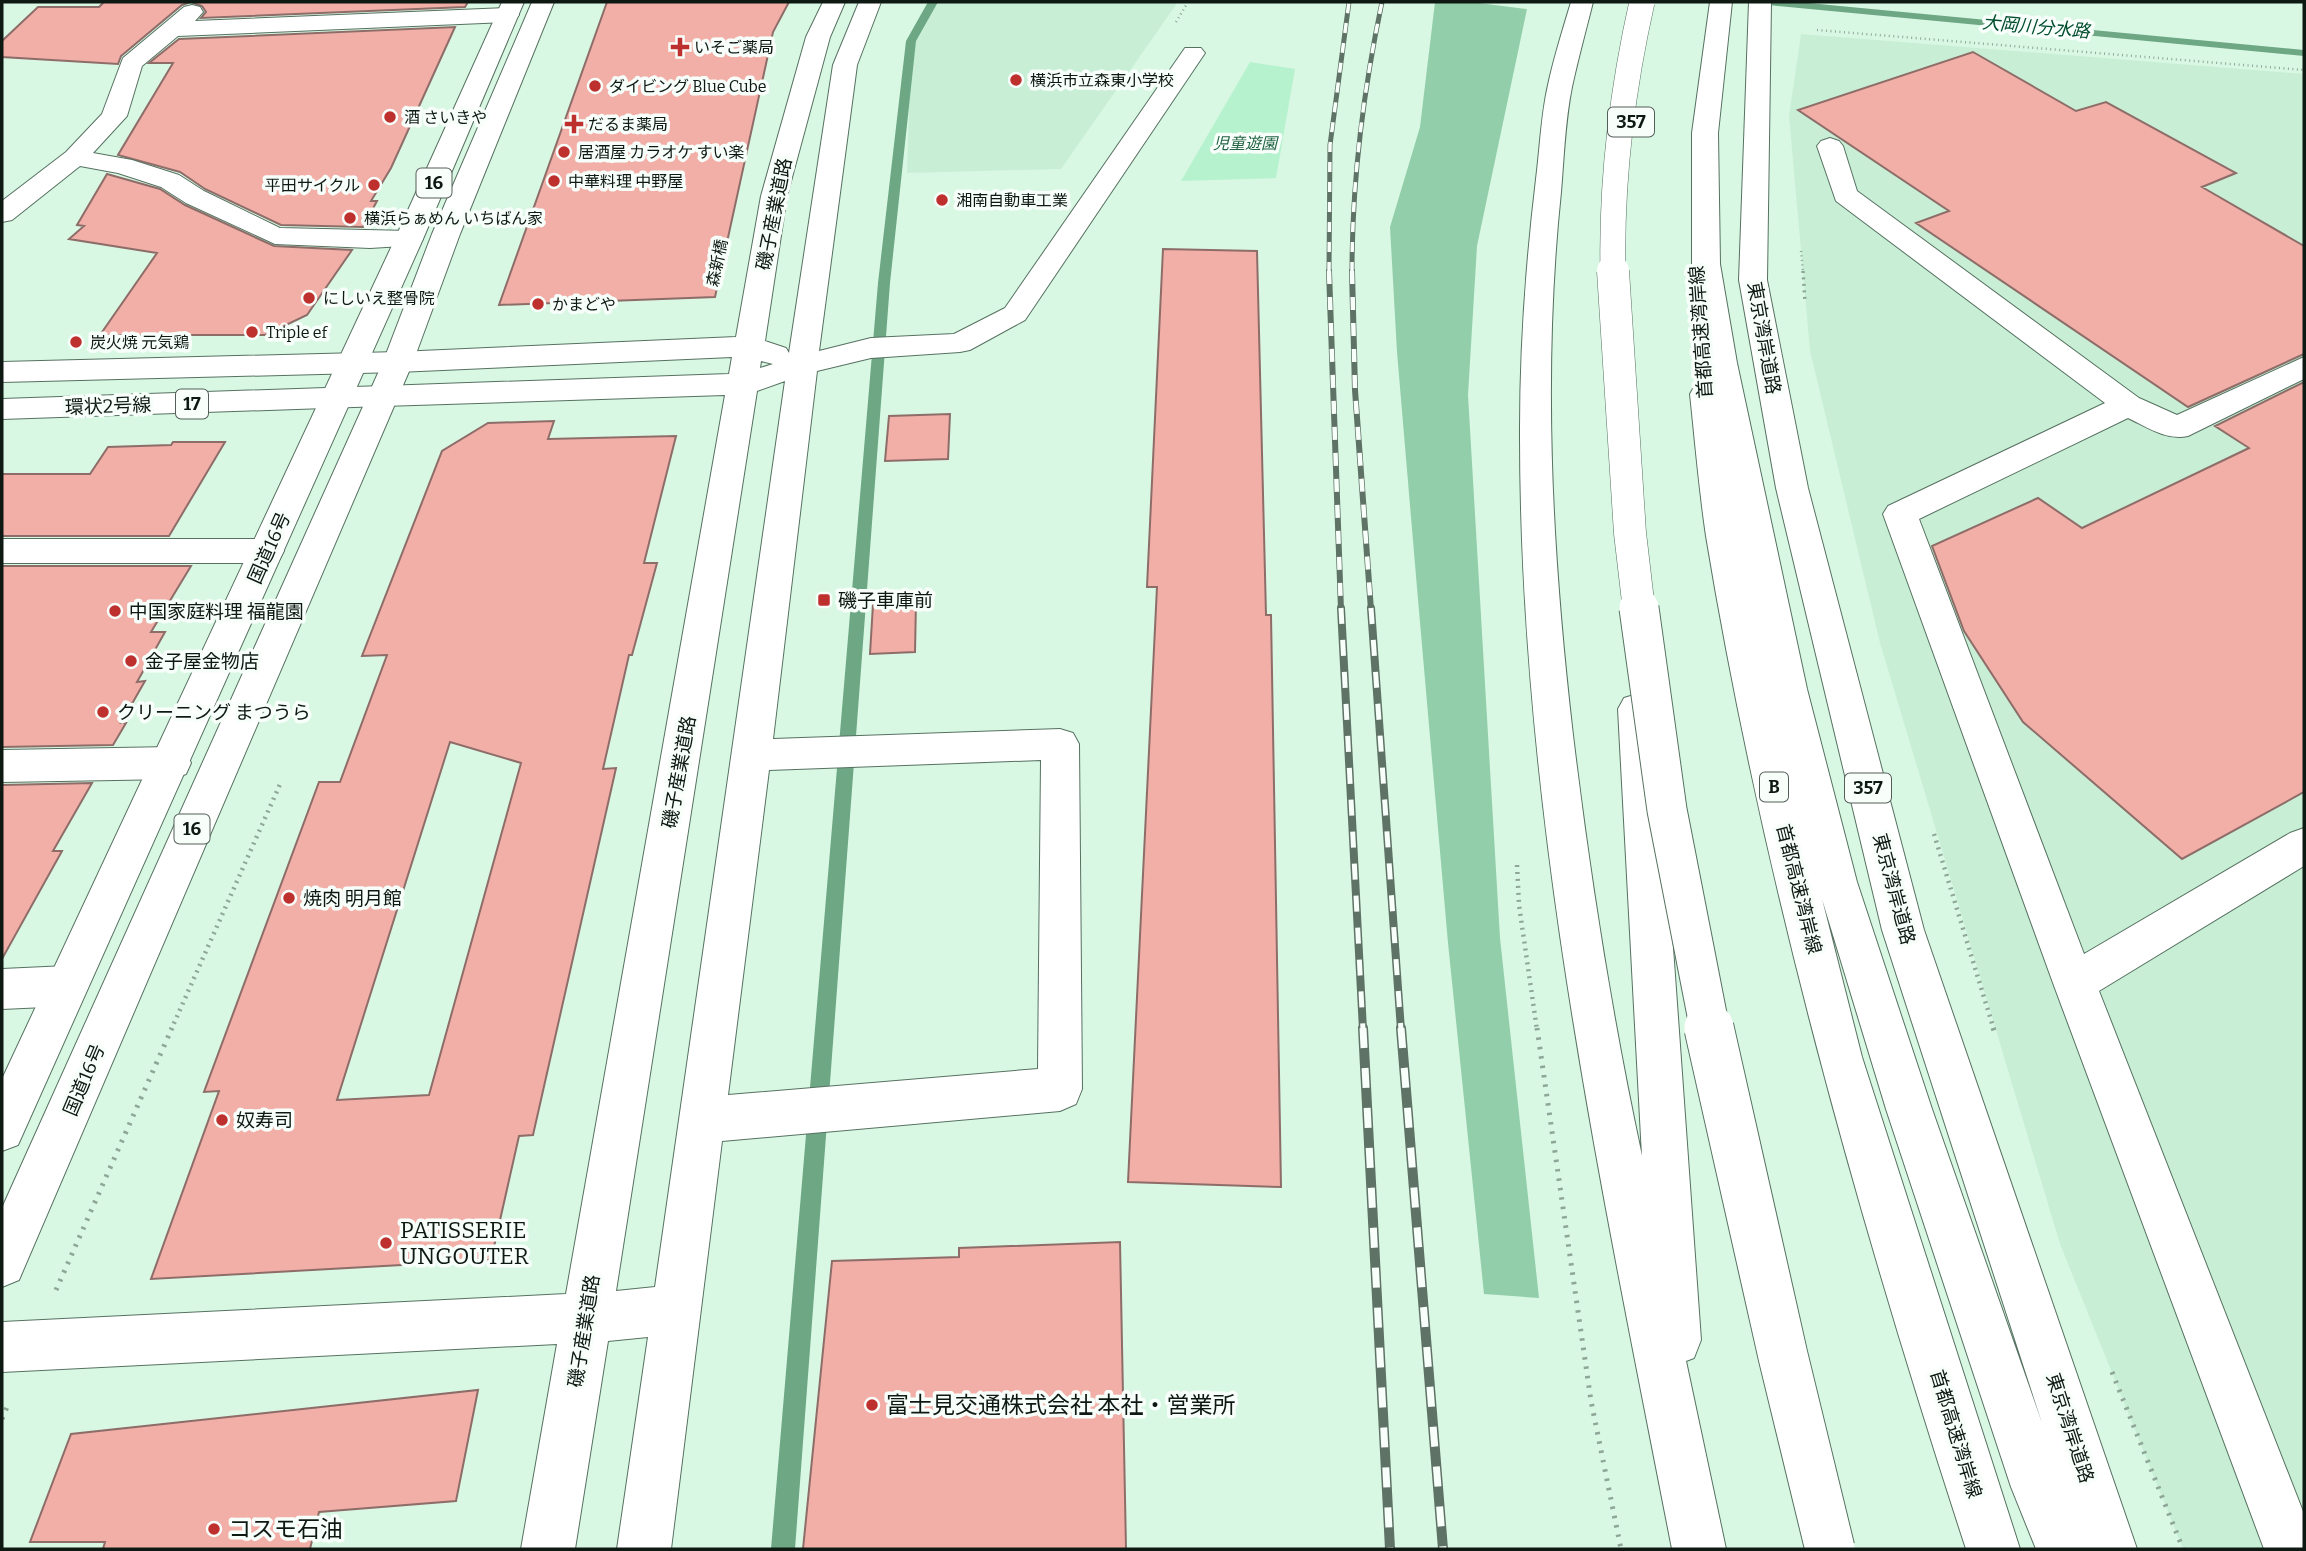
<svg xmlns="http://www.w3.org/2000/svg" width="2306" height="1551" font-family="Bitter,'Noto Sans JP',serif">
<rect width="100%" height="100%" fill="#d9f8e4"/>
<path fill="#c8efd6" d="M933,2h245l-117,167 -154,4 4,-132z
M1801,34l503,40v1475h-121l-123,-305 -180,-601 -70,-292 -21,-235z"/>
<path fill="#b6f2cd" d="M1250,62l45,7 -19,109 -95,3z"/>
<path fill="#93ceaa" d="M1435,2h36l56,7 -50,237 -9,149 32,543 39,360 -55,-4 -36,-351 -31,-355 -20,-236 -7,-125 30,-100z"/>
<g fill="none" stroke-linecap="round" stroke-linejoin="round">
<path fill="#6da784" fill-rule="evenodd" d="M928,2h10l-22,39 -26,242 -95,1266h-24l107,-1266 28,-242z
M1763,2h35l506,48v6l-536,-51z"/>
</g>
<path fill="#f1afa7" stroke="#8e6d69" stroke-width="2" fill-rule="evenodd" d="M104,2h364l-3,5 -264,11 5,-6 -4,-6 -11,-4 -9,3 -61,51 -3,8 -116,-7v-16l36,-34h61z
M607,2h182l-16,30 -58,265 -216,8z
M455,27l-64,141 -20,33h6l-14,26 -82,-2 -76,-36 -25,-17 -62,-17 55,-92h-24l30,-24z
M1973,52l103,59 30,-9 130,71 -34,14 102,59v108l-116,53 -272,-184 33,-12 -151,-101z
M107,174l53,15 25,16 89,41 78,4 -45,65 -42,20h-165l57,-82 -88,-14 15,-13 -7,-1z
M1163,249l94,2 9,364h5l10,572 -153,-5 29,-595h-10z
M2304,382v410l-122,67 -159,-137 -59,-91 -32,-85 106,-48 44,30 167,-80 -34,-22z
M950,414l-2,45 -63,2 4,-45z
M554,421l-6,18 128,-3 -32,127h13l-25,92h-3l-26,114 13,-1 -83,367 -14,1 -28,124 -340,19 68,-188 -15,1 115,-310h21l47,-127 -25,1 80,-205 46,-28zM450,742l71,21 -92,332 -92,5z
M173,442h52l-56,94h-167v-62h88l18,-27 63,-2z
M2,566h189l-40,66h14l-28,50 8,-1 -24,42h5l-13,22 -111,2z
M916,601l-1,51 -45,2 3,-50z
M92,783l-39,68h9l-60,108v-174z
M1120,1242l6,307h-323l29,-288 127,-4v-9z
M478,1390l-22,111 -137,11 -9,37h-207l2,-7h-75l41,-108z"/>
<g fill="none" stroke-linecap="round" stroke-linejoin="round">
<g stroke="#567160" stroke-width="2">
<path id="minor" d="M823,2h22l-15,35 -43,159 -22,145 21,7 3,5 44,-288 26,-63h22l-24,63 -38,286 52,-13 83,-4 51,-26 180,-260h16l4,5 -180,267 -55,30 -10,2 -89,6 -54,13 -44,368 287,-10 13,4 6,11 3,345 -6,15 -16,7 -338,30 -51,408h-54l31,-212 -40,4 -33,208h-54l36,-205 -555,28v-50l564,-28 159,-899 -342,11 -11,-3 -4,-7 4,-7 11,-3 346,-12 3,-17 -334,15 -11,-3 -4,-7 4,-7 11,-3 338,-15 25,-141 45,-159zM761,361l12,3 -13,4zM785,381l-130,906 -39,4 141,-900zM1041,760l-3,309 -310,26 41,-325z
M192,5l8,2 3,5 -8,9 312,-13 8,2 4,5 -4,5 -8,2 -329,14 -36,30 -15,50 -34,37 39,7 47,15 25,16 76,37 129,3 10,2 4,6 -4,6 -49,3 -95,-4 -89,-41 -25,-16 -43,-14 -38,-7 -68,54 -10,2v-21l64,-49 36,-38 21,-56 61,-51z
M1830,138l9,3 4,5 14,45 282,207 38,17 127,-58v22l-116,57c-21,5 -41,-9 -60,-18l-209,101 165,435 206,-121 14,-5v38l-205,125 205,523v35h-40l-211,-566 -170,-469 5,-8 217,-103 -269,-202 -19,-55 4,-5z
M2,539h265l12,3 5,9 -5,9 -12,3h-265z
M172,747l14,5 5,11 -5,11 -14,5 -170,3v-32z
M67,966l15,6 6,14 -6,14 -15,6 -65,3v-40z"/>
</g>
<g stroke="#567160" stroke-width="2">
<path id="major" d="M398,352l11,3 4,7 -4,7 -11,3 -396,10v-20z
M383,386l11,3 4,7 -4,7 -11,3 -381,13v-20z"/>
</g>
<g stroke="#567160" stroke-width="2">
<path id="highway" d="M502,2h22l-101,237 -405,906 -16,6v-72l393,-840z
M532,2h22l-94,232 -47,128 -394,918 -17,7v-79l381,-846 49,-128z
M1571,2h22c-7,28 -15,57 -21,85 -7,34 -8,70 -11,105 -19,181 -9,362 12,543 17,141 39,282 69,421l-24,-447 6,-11 13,-4 13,4 6,11 45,631 -7,18 -8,3 40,188h-54c-72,-370 -153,-741 -152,-1120 0,-84 6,-167 16,-250 4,-31 5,-64 12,-94 6,-28 15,-56 23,-83z
M1710,2h22l-14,131 2,131 17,99 70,326 50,193 75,227 110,314 -160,-493 -106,-442 -37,-208 10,-278h22l-4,278 41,208 116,442 213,619h-101l-25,-62 -125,-378 -64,-210 40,158 158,492h-54c-108,-331 -203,-669 -260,-1013 -7,-47 -11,-95 -16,-142l4,-7 11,-3 6,2 -19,-122v-131z"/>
</g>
<path stroke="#8ea697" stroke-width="2.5" stroke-dasharray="1 3.5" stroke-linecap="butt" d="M1176,22l12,-20
M1817,30l487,40
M1801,251l2,21"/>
<path stroke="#8ea697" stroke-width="3.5" stroke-dasharray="2 4.5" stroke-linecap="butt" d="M1803,271l2,31"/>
<path stroke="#8ea697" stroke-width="4.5" stroke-dasharray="2 5" stroke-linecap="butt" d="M1934,834l60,196
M1517,865l2,40 18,125
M171,1030l110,-248"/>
<path stroke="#8ea697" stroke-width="5" stroke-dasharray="2.5 7" stroke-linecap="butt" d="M1537,1028l54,373 30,148
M1993,1028l2,5
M56,1290l116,-262
M2112,1372l71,177
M2,1419l7,-17"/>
<use href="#minor" fill="#fff" fill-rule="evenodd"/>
<use href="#major" fill="#fff" fill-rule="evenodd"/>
<use href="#highway" fill="#fff" fill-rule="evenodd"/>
<g stroke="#5f7266" stroke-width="5">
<path id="rail-far3" d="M1329,272l1,-127 19,-143
M1352,272c0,-92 11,-180 30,-270"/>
</g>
<g stroke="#5f7266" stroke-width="6">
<path id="rail-far2" d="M1329,271l12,339
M1352,271l3,119 16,220"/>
</g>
<g stroke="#5f7266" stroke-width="8">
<path id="rail-far1" d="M1341,608l22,422
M1371,608l30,422"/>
</g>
<g stroke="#5f7266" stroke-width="10">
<path id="rail" d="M1363,1028l27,521
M1401,1028l42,521"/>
</g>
<use href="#rail-far3" stroke="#f8fefa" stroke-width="3.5" stroke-dasharray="10" stroke-linecap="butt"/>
<use href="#rail-far2" stroke="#f8fefa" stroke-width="4.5" stroke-dasharray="13" stroke-linecap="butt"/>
<use href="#rail-far1" stroke="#f8fefa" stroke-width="5" stroke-dasharray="16" stroke-linecap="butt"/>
<use href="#rail" stroke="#f8fefa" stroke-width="7" stroke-dasharray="20" stroke-linecap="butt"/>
<g stroke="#567160" stroke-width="26" stroke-linecap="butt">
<path id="highway-bridge-far3" d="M1613,272c-2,-91 9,-181 29,-270"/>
</g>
<g stroke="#567160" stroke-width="33" stroke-linecap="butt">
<path id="highway-bridge-far2" d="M1613,271l17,262 9,77"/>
</g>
<g stroke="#567160" stroke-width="41" stroke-linecap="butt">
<path id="highway-bridge-far1" d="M1639,608l28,202 43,220"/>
</g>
<g stroke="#567160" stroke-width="51" stroke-linecap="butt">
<path id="highway-bridge" d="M1709,1028l74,328 47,193"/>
</g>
<use href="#highway-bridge-far3" stroke="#fff" stroke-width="25"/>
<use href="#highway-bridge-far2" stroke="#fff" stroke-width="32"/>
<use href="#highway-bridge-far1" stroke="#fff" stroke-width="39"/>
<use href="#highway-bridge" stroke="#fff" stroke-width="49"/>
</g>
<g fill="#be302d" stroke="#f8fefa" stroke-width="2.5">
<path d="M676.5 36.5h7v7h7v7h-7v7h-7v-7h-7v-7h7z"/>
<circle cx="1016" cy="80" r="7"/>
<circle cx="595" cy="86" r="7"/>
<circle cx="390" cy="117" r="7"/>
<path d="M570.5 113.5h7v7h7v7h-7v7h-7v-7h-7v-7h7z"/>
<circle cx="564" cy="152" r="7"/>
<circle cx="554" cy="181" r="7"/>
<circle cx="374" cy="185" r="7"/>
<circle cx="942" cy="200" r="7"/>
<circle cx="350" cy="218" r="7"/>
<circle cx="309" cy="298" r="7"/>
<circle cx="538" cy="304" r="7"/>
<circle cx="252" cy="332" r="7"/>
<circle cx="76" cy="342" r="7"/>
<rect x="817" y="593" width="14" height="14" rx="3.5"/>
<circle cx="115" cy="611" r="7"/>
<circle cx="131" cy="661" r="7"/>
<circle cx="103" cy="712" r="7"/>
<circle cx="289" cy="898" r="7"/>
<circle cx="222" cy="1120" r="7"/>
<circle cx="386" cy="1243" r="7"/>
<circle cx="872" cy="1405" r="7"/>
<circle cx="214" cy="1529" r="7"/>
</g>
<g text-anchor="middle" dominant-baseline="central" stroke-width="7" stroke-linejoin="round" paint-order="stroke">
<g font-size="16" fill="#0e1913" stroke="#f8fefa" text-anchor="start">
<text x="694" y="47">いそご薬局</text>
<text x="1030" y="80">横浜市立森東小学校</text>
<text x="609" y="86">ダイビング Blue Cube</text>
<text x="404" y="117">酒 さいきや</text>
<text x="588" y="124">だるま薬局</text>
<text x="578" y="152">居酒屋 カラオケ すい楽</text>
<text x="568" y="181">中華料理 中野屋</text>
<text x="360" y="185" text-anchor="end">平田サイクル</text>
<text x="956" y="200">湘南自動車工業</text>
<text x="364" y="218">横浜らぁめん いちばん家</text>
<text x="323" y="298">にしいえ整骨院</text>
<text x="552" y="304">かまどや</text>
<text x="266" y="332">Triple ef</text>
<text x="90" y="342">炭火焼 元気鶏</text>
</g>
<g font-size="16" font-style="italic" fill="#216342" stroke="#f8fefa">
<text x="1245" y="143">児童遊園</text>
</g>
<g font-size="16" fill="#0e1913" stroke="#f8fefa">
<text transform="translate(717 263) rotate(-78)">森新橋</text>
</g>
<g font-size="18" font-style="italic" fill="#004e2d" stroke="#f8fefa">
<text transform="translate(2036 27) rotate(5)">大岡川分水路</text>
</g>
<g fill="#f8fefa" stroke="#545e58" stroke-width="2">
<rect x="1608" y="107.5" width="46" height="29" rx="5"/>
<rect x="416.5" y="168.5" width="35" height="29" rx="5"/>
<rect x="176" y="389.5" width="32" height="29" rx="5"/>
<rect x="1760" y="772.5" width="28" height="29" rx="5"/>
<rect x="1845" y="773.5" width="46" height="29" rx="5"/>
<rect x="174.5" y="814.5" width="35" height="29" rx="5"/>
</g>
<g font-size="18" font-weight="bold" fill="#0e1913">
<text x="1631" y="122">357</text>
<text x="434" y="183">16</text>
<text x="192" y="404">17</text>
<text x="1774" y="787">B</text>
<text x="1868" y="788">357</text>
<text x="192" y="829">16</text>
</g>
<g font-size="19" fill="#0e1913" stroke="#f8fefa">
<text transform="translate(774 214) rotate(-79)">磯子産業道路</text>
<text transform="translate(1701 332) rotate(-94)">首都高速湾岸線</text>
<text transform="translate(1764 338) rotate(80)">東京湾岸道路</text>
<text transform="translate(108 406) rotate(-2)">環状2号線</text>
<text transform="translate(269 548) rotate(-66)">国道16号</text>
<text transform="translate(679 772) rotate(-80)">磯子産業道路</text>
<text transform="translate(1799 889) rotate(76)">首都高速湾岸線</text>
<text transform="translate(1894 889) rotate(75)">東京湾岸道路</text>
<text transform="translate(84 1080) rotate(-67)">国道16号</text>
<text transform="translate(584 1331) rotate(-81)">磯子産業道路</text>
<text transform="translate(2070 1428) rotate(72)">東京湾岸道路</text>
<text transform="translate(1956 1434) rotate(73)">首都高速湾岸線</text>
</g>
<g font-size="19" fill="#0e1913" stroke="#f8fefa" text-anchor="start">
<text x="838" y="600">磯子車庫前</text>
<text x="129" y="611">中国家庭料理 福龍園</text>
<text x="145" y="661">金子屋金物店</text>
<text x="117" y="712">クリーニング まつうら</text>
<text x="303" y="898">焼肉 明月館</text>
<text x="236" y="1120">奴寿司</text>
</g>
<g font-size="23" fill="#0e1913" stroke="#f8fefa" text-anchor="start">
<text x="400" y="1230">PATISSERIE<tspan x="400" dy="26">UNGOUTER</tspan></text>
<text x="886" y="1405">富士見交通株式会社 本社・営業所</text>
<text x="228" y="1529">コスモ石油</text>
</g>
</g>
<rect width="2306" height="1551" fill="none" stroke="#0e1913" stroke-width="7"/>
</svg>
